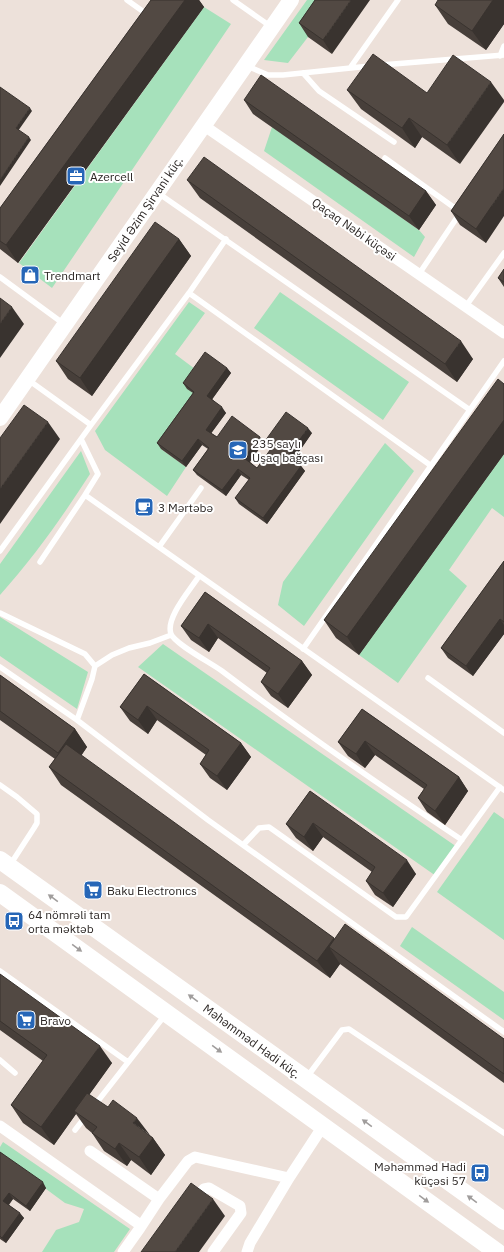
<svg xmlns="http://www.w3.org/2000/svg" width="504" height="1252" font-family="'IBM Plex Sans',sans-serif">
<rect width="100%" height="100%" fill="#ede1da"/>
<path fill="#a6e1bb" d="M307,0h28l-27,37 -20,26 -24,-3z
M204,7l27,17 -179,264 -33,-25z
M272,127l147,103 6,7 -11,20 -150,-106z
M280,292l129,90 -26,38 -129,-92z
M189,302l16,11 -30,41 24,18 -1,25 -37,52 25,18 -19,29 -62,-46 -10,-19z
M385,443l29,28 -110,155 -26,-21 5,-23z
M81,451l9,23c-27,42 -56,83 -90,121v-31z
M504,454v63l-12,-9 -43,62 18,16 -69,97 -39,-28z
M0,617l88,55 -11,37 -77,-53z
M163,644l294,203 -21,29 -298,-209z
M494,812l10,7v121l-67,-48z
M412,927l92,65v28l-104,-74z
M3,1142l127,87 -16,23h-72l14,-22 23,-8 5,-13 -19,-6 -65,-48v-8z"/>
<g fill="none" stroke-linecap="round" stroke-linejoin="round">
<path stroke="#fff" stroke-width="5.5" d="M127,0l21,15
M233,0l37,26
M500,56l4,-10
M381,65l123,-10
M247,66l21,9h15l87,-9
M350,68l48,-68
M303,73l16,18 75,51
M385,158l74,53
M158,193l312,217
M419,274l41,-61
M0,277l64,47
M189,293l241,172
M466,306l38,-53
M27,379l64,46
M81,439l17,35 -13,21 419,295
M159,547l42,-59
M0,551l91,-126 98,-132 37,-54
M40,562l45,-67
M199,576c-8,13 -34,42 -28,58 4,10 40,29 51,37 78,59 159,115 240,169
M0,613l85,41 10,12 -3,13 -15,41
M303,649l201,-288
M95,666l17,-11 17,-7 21,-5 21,-8
M0,667l77,53 131,100 296,212
M428,678l76,55
M0,785l17,12 20,17v9l-3,5 -24,37
M243,845l16,-17 10,-1 127,90h10l94,-130
M0,971l128,91
M0,1060l15,13
M307,1077l35,-47 7,-1 155,104
M94,1106l71,-91
M75,1130l11,-14"/>
<path stroke="#fff" stroke-width="11" d="M203,125l301,208
M0,1126l139,98 1,4 -17,24
M90,1151l69,48 29,-38 7,-4 94,21
M193,1203l11,-14 5,-1 31,18 1,7 -28,39
M140,1228l19,-29
M247,1252l3,-9 39,-65 34,-52"/>
<path stroke="#fff" stroke-width="16" d="M0,418l291,-418"/>
<path stroke="#fff" stroke-width="18" d="M0,860l504,361
M0,893l497,359"/>
</g>
<path fill="#473f3a" d="M151,0h48l5,7 -186,256 -18,-14v-41z
M315,0l17,54 -24,-17 -9,-14z
M504,0v24l-18,26 -38,-26 -13,-19z
M347,90l80,3 33,71 -38,-27 -7,11 -54,-39z
M244,100l182,91 10,14 -17,25 -166,-116z
M504,134l-18,109 -26,-18 -9,-14z
M187,180l286,179 -16,23 -257,-184z
M179,239l12,17 -99,140 -24,-17 -12,-18z
M504,269v18l-6,-9z
M227,368l4,5 -19,26 14,14 -15,20 6,4 47,5 -14,20 7,6 15,-20 -3,-2 -4,-5 47,-8 -19,27 8,6 4,5 -38,53 -28,-20 -4,-6 14,-18 -8,-5 -15,21 -29,-21 -4,-5 15,-21 -6,-4 -16,22 -25,-18 -4,-6 36,-50 -6,-4 -4,-6z
M504,384v70l-145,201 -23,-17 -12,-18z
M504,561v73l-31,42 -25,-18 -7,-10z
M205,592l97,69 10,14 -24,33 -17,-12 -10,-14 6,-9 -49,-35 -9,14 -18,-12 -10,-14z
M144,674l97,69 10,14 -24,33 -17,-12 -10,-14 6,-9 -49,-35 -9,14 -18,-13 -10,-14z
M0,675l75,54 12,18 -6,9 254,183 169,100v44l-164,-119 -10,14 -269,-193 -12,-18 6,-8 -55,-39z
M362,709l97,68 9,14 -23,34 -18,-13 -9,-14 6,-9 -49,-34 -10,13 -17,-12 -10,-14z
M310,791l106,83 -23,33 -18,-12 -9,-14 6,-9 -49,-35 -10,14 -17,-13 -10,-14z
M0,974l112,89 -23,32 64,43 12,17 -14,20 -20,-15 -4,6 -23,-15 -12,-18 -6,-5 -10,-14 -22,31 -31,-22 -12,-18 32,-44 -43,-31z
M0,1152l46,36 -16,23 -17,-12 -4,6 15,13 -18,25 -6,-4z"/>
<path fill="#39332f" d="M185,0h14l5,7 -186,256 -12,-18z
M351,0h19l-38,54 -9,-14z
M493,0h11v24l-18,26 -14,-19z
M491,82l13,18v2l-44,62 -13,-19z
M30,108l2,3 -14,20 -2,-3z
M409,118l13,19 -7,11 -13,-20z
M29,137l2,3 -31,46v-6z
M504,188v28l-18,27 -10,-14z
M426,191l10,14 -17,25 -10,-14z
M179,239l12,17 -99,140 -12,-18z
M12,307l12,17 -24,34v-34z
M461,341l12,18 -16,23 -12,-18z
M227,368l4,5 -20,28 -4,-5z
M222,407l4,6 -16,22 -4,-5z
M504,420v34l-145,201 -12,-18z
M48,422l12,17 -60,85v-35z
M308,428l4,5 -20,29 -4,-6z
M260,437l4,5 -16,22 -4,-6z
M198,439l4,6 -16,22 -4,-6z
M301,466l4,5 -38,53 -4,-6z
M238,469l3,6 -15,21 -4,-6z
M500,619l4,6v9l-31,42 -7,-10z
M208,624l10,14 -9,14 -10,-14z
M302,661l10,14 -24,33 -10,-14z
M147,706l10,14 -9,14 -10,-14z
M75,729l12,18 -16,23 -13,-17z
M365,741l10,14 -10,13 -9,-14z
M241,743l10,14 -24,33 -10,-14z
M459,777l9,14 -23,34 -10,-14z
M313,823l10,14 -10,14 -9,-14z
M407,860l9,14 -23,33 -10,-14z
M334,938l12,18 -17,-9 11,17 -10,14 -13,-17z
M100,1046l12,17 -36,50 -2,-2 2,3 -22,31 -13,-18z
M137,1118l13,17 -17,-12z
M153,1138l12,17 -14,20 -12,-18z
M119,1143l12,17 -4,6 -12,-17z
M43,1182l3,6 -16,23 -4,-5z
M9,1193l4,6 -6,7 -4,-5z
M213,1199l12,17 -26,36h-24z
M20,1213l4,5 -18,25 -4,-5z"/>
<path fill="#524943" stroke="#39332f" d="M151,0h34l-179,245 -6,-4v-33z
M315,0h36l-28,40 -24,-17z
M438,0h55l-21,31 -37,-26z
M373,54l54,39 26,-38 38,27 -44,63 -38,-27 -7,10 -55,-38z
M261,75l165,116 -17,25 -165,-116z
M0,87l30,21 -14,20 13,9 -29,43z
M504,134v54l-28,41 -25,-18z
M204,157l257,184 -16,23 -258,-184z
M155,222l24,17 -99,139 -24,-17z
M504,269v13l-6,-4z
M0,298l12,9 -12,17z
M205,352l22,16 -20,28 15,11 -16,23 11,7 15,-21 28,21 -16,21 13,10 16,-22 -8,-5 21,-29 22,16 -20,28 13,10 -38,52 -28,-20 15,-20 -12,-9 -16,21 -29,-20 16,-22 -11,-9 -16,22 -25,-18 37,-51 -11,-9z
M498,379l6,5v36l-157,217 -23,-17z
M24,405l24,17 -48,67v-51z
M504,561v61l-4,-3 -34,47 -25,-18z
M205,592l97,69 -24,33 -17,-12 9,-14 -62,-44 -9,14 -18,-12z
M144,674l97,69 -24,33 -17,-12 9,-14 -62,-44 -9,14 -18,-13z
M0,675l75,54 -17,24 -58,-42z
M362,709l97,68 -24,34 -17,-13 9,-13 -62,-44 -9,13 -18,-12z
M66,744l268,194 -17,23 -268,-194z
M310,791l97,69 -24,33 -17,-12 9,-14 -62,-44 -9,14 -18,-13z
M345,924l159,115v35l-175,-127z
M0,974l100,72 -59,81 -30,-22 36,-50 -47,-34z
M87,1093l21,14 5,-7 24,18 -4,5 20,15 -14,19 -20,-14 -4,6 -23,-16 5,-6 -23,-16z
M0,1152l43,30 -17,24 -17,-13 -6,8 17,12 -18,25 -2,-2z
M191,1183l22,16 -38,53h-34z"/>
<defs><path id="oneway-solid" d="M-6-.8H1V-3.2L6.5 0L1 3.2V.8H-6Z"/></defs>
<g fill="#a09d9c">
<use href="#oneway-solid" transform="translate(53 898) rotate(-144)"/>
<use href="#oneway-solid" transform="translate(77 948) rotate(36)"/>
<use href="#oneway-solid" transform="translate(193 998) rotate(-144)"/>
<use href="#oneway-solid" transform="translate(217 1049) rotate(36)"/>
<use href="#oneway-solid" transform="translate(367 1123) rotate(-144)"/>
<use href="#oneway-solid" transform="translate(424 1199) rotate(36)"/>
<use href="#oneway-solid" transform="translate(472 1199) rotate(-144)"/>
</g>
<defs>
<g id="office-square" transform="scale(1)"><rect x="-9" y="-9" width="18" height="18" rx="4" fill="#2666b7" stroke="#fff"/><path d="M-6-3h4V-5.5h4V-3h4V5H-6ZM-1-4.5V-3h2v-1.5ZM-6 0V1H6V0Z" fill="#fff"/></g>
<g id="shop-square" transform="scale(1)"><rect x="-9" y="-9" width="18" height="18" rx="4" fill="#2666b7" stroke="#fff"/><path d="M-5-2.5h2.3a2.7 3.5 0 0 1 5.4 0H5L5.5 6h-11ZM-1.5-2.5h3a1.5 2.3 0 0 0-3 0Z" fill="#fff"/></g>
<g id="school-square" transform="scale(1)"><rect x="-9" y="-9" width="18" height="18" rx="4" fill="#2666b7" stroke="#fff"/><path d="M0-5L7-2L0 1L-7-2ZM-4 1L0 2.5L4 1V4Q0 6-4 4Z" fill="#fff"/></g>
<g id="cafe-square" transform="scale(1)"><rect x="-9" y="-9" width="18" height="18" rx="4" fill="#2666b7" stroke="#fff"/><path d="M-5.5-4.5H6V0H3Q3 3.5 0 3.5H-2.5Q-5.5 3.5-5.5 0ZM3-3.2v2h1.7v-2ZM-6 4.5H4V6H-6Z" fill="#fff"/></g>
<g id="supermarket-square" transform="scale(1)"><rect x="-9" y="-9" width="18" height="18" rx="4" fill="#2666b7" stroke="#fff"/><path d="M-6-5.5h2.5l.6 2H6L4.5 2H-2.5L-4.4-4H-6ZM-1.5 3.2a1.3 1.3 0 1 0 .1 0ZM3 3.2a1.3 1.3 0 1 0 .1 0Z" fill="#fff"/></g>
<g id="bus-square" transform="scale(1)"><rect x="-9" y="-9" width="18" height="18" rx="4" fill="#2666b7" stroke="#fff"/><path d="M-5-6H5V4H4V6H2V4H-2V6H-4V4H-5ZM-3.5-4V0h7V-4ZM-3.5 1.2v1.5H-2V1.2ZM2 1.2v1.5H3.5V1.2Z" fill="#fff"/></g>
</defs>
<g fill-rule="evenodd">
<use href="#office-square" x="76" y="176"/>
<use href="#shop-square" x="30" y="275"/>
<use href="#school-square" x="238" y="450"/>
<use href="#cafe-square" x="144" y="507"/>
<use href="#supermarket-square" x="93" y="890"/>
<use href="#bus-square" x="14" y="921"/>
<use href="#supermarket-square" x="26" y="1020"/>
<use href="#bus-square" x="480" y="1173"/>
</g>
<g text-anchor="middle" dominant-baseline="central" stroke-width="4" stroke-linejoin="round" paint-order="stroke">
<g font-size="12" fill="#2b2624" stroke="#fff" text-anchor="start">
<text x="90" y="176">Azercell</text>
<text x="44" y="275">Trendmart</text>
<text x="252" y="443">235 saylı<tspan x="252" dy="14">Uşaq bağçası</tspan></text>
<text x="158" y="507">3 Mərtəbə</text>
<text x="107" y="890">Baku Electronıcs</text>
<text x="28" y="914">64 nömrəli tam<tspan x="28" dy="14">orta məktəb</tspan></text>
<text x="40" y="1020">Bravo</text>
<text x="466" y="1166" text-anchor="end">Məhəmməd Hadi<tspan x="466" dy="14">küçəsi 57</tspan></text>
</g>
<g font-size="12" fill="#2b2624" stroke="#fff">
<text transform="translate(145 209) rotate(-56)">Seyid Əzim Şirvani küç.</text>
<text transform="translate(354 229) rotate(35)">Qaçaq Nəbi küçəsi</text>
<text transform="translate(252 1041) rotate(36)">Məhəmməd Hadi küç.</text>
</g>
</g>
</svg>
